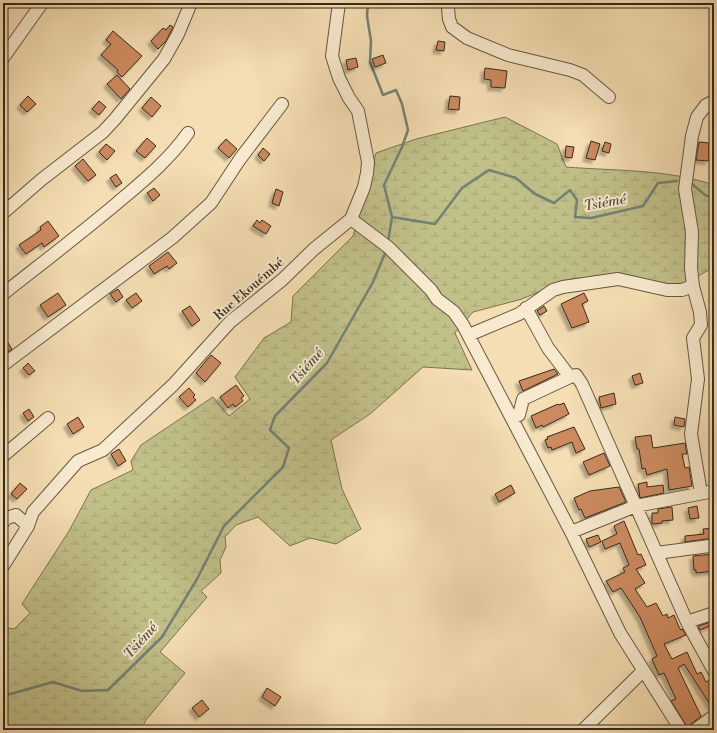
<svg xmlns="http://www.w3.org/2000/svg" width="717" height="733" font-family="'Libre Bodoni',serif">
<defs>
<pattern id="wetland-marsh" width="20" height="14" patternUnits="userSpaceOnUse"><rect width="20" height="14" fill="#c1c089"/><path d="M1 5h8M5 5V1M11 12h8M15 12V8" fill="none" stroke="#a6a576"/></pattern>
<filter id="shadow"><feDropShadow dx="-3.5" dy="3.5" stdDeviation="1" flood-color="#0004"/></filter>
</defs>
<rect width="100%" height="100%" fill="#f5deb3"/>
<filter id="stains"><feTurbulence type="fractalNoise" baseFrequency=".005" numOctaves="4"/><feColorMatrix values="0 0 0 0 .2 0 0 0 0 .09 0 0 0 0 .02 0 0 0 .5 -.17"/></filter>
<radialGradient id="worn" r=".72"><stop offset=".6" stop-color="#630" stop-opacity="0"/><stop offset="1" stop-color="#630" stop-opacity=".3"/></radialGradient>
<path fill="url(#wetland-marsh)" stroke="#7b7552" d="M505,117l52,27 9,23c50,4 101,2 148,18v82l-37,21 -56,-15 -68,13 -31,13 -49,13 -18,21 17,37 -49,-3 -53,47 -39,26 11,49 19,40 -25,15 -26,-6 -20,8 -32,-29 -22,8 -11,12 1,10 -6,13 1,13 -20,18 6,6 -47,55 25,21 -39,47 -5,10h-138v-103l11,2 16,-16 -8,-9 47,-73 22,-41 42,-20 -2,-9 10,-16 72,-48 16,19 21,-17 -15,-22 29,-39 27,-16 2,-26 60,-60 23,-83 40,-14z"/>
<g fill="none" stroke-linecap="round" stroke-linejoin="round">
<path stroke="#748177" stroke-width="2.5" d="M368,3l-1,13 4,25 -1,21 13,33 13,-5 6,14 6,26 -6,17 -18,38 8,32
M692,184l13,11 9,3
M388,242l4,-25 43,7 27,-36 27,-18 27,8 19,16 19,9 16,-13 7,10 -2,17 16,1 52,-12 15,-23 19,-2
M3,696l50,-14 29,9 26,-1 54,-53 35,-58 27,-53 59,-59 6,-19 -19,-18 5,-14 52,-53 46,-81 13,-31"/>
</g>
<path fill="#cc8a5f" stroke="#352a1c" filter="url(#shadow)" d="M170,25l3,2 -7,14 -8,8 -7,-8 12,-13 3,2z
M113,31l29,25 -20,21 -5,-5 1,-2 -17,-15 10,-11 -5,-4z
M438,41l7,1 -1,9 -8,-1z
M383,55l3,8 -11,4 -3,-8z
M356,58l2,9 -10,3 -2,-10z
M485,68l22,3 -2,17 -14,-1v-7l-7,-1z
M117,75l13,14 -9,10 -14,-15z
M28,96l8,8 -9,8 -7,-7z
M450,96l10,1 -1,13 -11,-1z
M151,97l10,9 -9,11 -10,-9z
M99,101l7,6 -7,8 -7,-6z
M147,138l9,8 -11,12 -9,-7z
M226,139l11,10 -8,9 -11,-10z
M591,141l9,3 -5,16 -9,-2z
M605,142l6,2 -2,9 -7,-2z
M699,142l10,1v18l-13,-1z
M106,144l9,7 -8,9 -8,-8z
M566,146l8,1 -2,11 -7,-1z
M263,148l7,6 -6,7 -6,-6z
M83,159l13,16 -8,6 -13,-15z
M116,174l6,9 -6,4 -6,-9z
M154,188l6,7 -7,6 -6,-8z
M276,189l7,3 -4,14 -7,-3z
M257,220l3,3 2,-3 9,6 -5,8 -13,-8z
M48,221l11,15 -15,11 -2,-4 -16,11 -7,-9 22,-15 -1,-3z
M168,252l9,11 -8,6 -2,-3 -13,8 -5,-8z
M118,289l5,8 -7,5 -6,-8z
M58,293l8,12 -18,12 -8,-12z
M136,293l6,8 -10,7 -6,-8z
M584,293l4,8 -6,3 7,18 -17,6 -11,-24z
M190,306l10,14 -8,6 -10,-15z
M544,306l3,5 -7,4 -3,-4z
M3,335l9,14 -8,6 -1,-2z
M211,355l10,8 -16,19 -9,-9z
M28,363l7,8 -6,4 -6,-7z
M554,369l4,5 -35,17 -4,-10z
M640,373l3,10 -8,2 -3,-9z
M236,385l8,11 -3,2 2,3 -8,6 -2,-3 -5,4 -8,-11z
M189,388l6,7 -2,2 3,3 -8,7 -9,-10z
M614,393l2,11 -15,4 -2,-11z
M564,403l5,11 -26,13 -1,-2 -6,3 -5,-12 27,-12 1,1z
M29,409l5,8 -6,4 -5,-8z
M78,417l6,10 -11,7 -6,-10z
M675,417l10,2 -1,8 -10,-2z
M574,427l11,22 -9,4 -4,-11 -20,8 -1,-3 -3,1 -3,-8 3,-1 -1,-2z
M651,435l2,13 32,-5 2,11h-5l3,14 4,-1 3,19 -23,4 -2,-21 -20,6 -2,-7 -3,1 -3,-20h-2l-2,-12z
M119,449l7,12 -8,5 -7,-12z
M604,453l6,13 -21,9 -6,-13z
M647,482v5l16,-2 1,8 -24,5 -2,-14z
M20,483l7,6 -10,10 -6,-5z
M511,485l4,8 -16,9 -4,-8z
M619,487l7,15 -41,16 -4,-9 -2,1 -5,-12 16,-7z
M697,506l2,12 -9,1 -2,-11z
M672,507l1,13 -11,1v2l-10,1v-11h6v-4z
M624,521l14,34 3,-1 5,11 -10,4 9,14 -10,6 12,18 9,-4 7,13 4,-2 1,4 6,-3 5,12 2,3 1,-1 4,6 -22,9 8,15 15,-7 10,22 4,-2 5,10 8,-4v31h-1l-29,-45 -6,4 23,48 -10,8 -3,4 -17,-27 5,-2 -12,-26 -5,2 -7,-16 5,-3 -17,-39 -19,-29 -8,4 -7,-11 19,-9 -2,-4 6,-3 -9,-22 -15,6 -3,-8 15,-7 -3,-8z
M714,528v10l-29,4v-6l19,-2 -1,-5z
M598,535l3,7 -12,5 -3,-8z
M714,554v17l-18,2v-3h-2l-1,-14z
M714,621v3l-14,6 -2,-4z
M267,688l14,9 -6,9 -13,-9z
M202,700l7,9 -10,8 -7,-9z"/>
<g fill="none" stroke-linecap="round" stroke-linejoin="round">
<g stroke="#655742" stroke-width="14">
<path id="minor" d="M449,3l-1,5 1,11 3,8 15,11 41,17 62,15 13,5 26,22
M3,58l39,-55
M3,213l38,-33 62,-48 12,-13 49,-60 14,-25 13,-31
M351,219l37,28 43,43 6,9 17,13 9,13 108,207 49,101 61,97
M3,294c38,-30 76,-59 113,-90 26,-22 52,-43 72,-71
M526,308l22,40 22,29 6,-2 6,9 105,238 27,49
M469,335l50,-21 34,-24 10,-3 55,-8 49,11h15l11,-4
M3,365l169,-127 39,-35 29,-44 42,-55
M512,418l7,-3 4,-16 47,-22
M3,456l45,-38
M701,493l-10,-59 7,-55 -5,-41 8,-13 -1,-13 -7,-26 -2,-18 1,-36 -7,-43 7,-53 5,-19 9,-12 8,-4
M3,522l4,-4 9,-3 12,11
M571,532l65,-26 78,-15
M657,553l52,-7h5
M3,566l25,-40 5,-14 45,-51 25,-11 70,-65 57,-63 52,-42 32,-31 37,-30 13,-32 3,-14 1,-11 -10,-51 -9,-13 -10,-20 -7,-22 7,-53
M687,622l27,-9
M583,730l60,-59
M695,730l19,-14"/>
</g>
<use href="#minor" stroke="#f8eace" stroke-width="12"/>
</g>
<g text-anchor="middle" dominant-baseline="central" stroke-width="4" stroke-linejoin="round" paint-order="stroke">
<g font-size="13" fill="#352a1c" stroke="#f8eace">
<text transform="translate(249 289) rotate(-41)">Rue Ekouémbé</text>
</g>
<g font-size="14" font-style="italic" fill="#4f4e42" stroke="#f8eace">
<text transform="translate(605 203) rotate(-10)">Tsiémé</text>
<text transform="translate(307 367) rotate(-49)">Tsiémé</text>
<text transform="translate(141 641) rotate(-48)">Tsiémé</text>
</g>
</g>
<rect width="717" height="733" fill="none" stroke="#f5deb3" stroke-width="16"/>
<rect x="4" y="4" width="709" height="725" fill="none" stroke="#352a1c" stroke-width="2"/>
<rect x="8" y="8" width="701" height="717" fill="none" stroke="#352a1c"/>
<rect width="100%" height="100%" filter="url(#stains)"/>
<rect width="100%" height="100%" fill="url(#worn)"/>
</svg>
